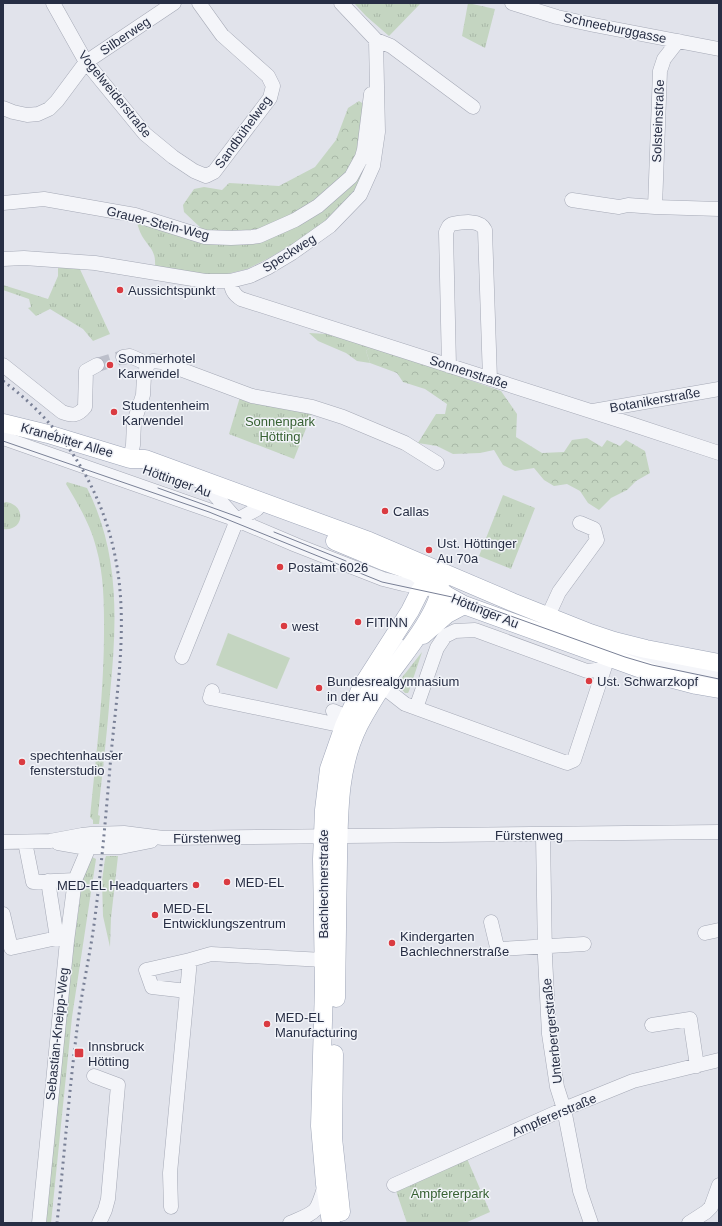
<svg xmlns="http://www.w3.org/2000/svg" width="722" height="1226" font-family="Helvetica,sans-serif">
<defs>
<pattern id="grass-tufts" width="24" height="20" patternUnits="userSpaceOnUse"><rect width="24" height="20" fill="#c4d5c1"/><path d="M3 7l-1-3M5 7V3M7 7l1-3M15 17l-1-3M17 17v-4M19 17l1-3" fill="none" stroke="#a8b7a7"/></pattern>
<pattern id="forest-crowns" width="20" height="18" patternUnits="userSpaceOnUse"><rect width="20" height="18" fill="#c4d5c1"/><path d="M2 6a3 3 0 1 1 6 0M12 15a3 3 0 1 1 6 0" fill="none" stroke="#a8b7a7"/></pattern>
</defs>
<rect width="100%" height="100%" fill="#e1e3eb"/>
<path fill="url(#grass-tufts)" d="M354,3h67l-32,33 -23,-20z
M468,3l27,6 -10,39 -23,-12z
M371,150l-12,37 -33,34 -32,22 -25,15 -22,11 -28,7 -41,-3 -23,-6c1,-17 -5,-18 -13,-31 -3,-5 -4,-11 -6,-16l108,22z
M78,265l32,69 -17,7 -10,-12 -33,-20 -14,7 -8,-8 3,-1 -2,-8 -26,-9v-5l45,14 10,-23v-10z
M309,333l18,1 45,12 -6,5 4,12 -13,-2 -11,-8 -28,-12z
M240,397l73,14 -19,48 -65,-25z
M67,482l20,6c33,65 30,135 23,206 -3,41 -8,81 -12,121l2,1 -1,8h-6v-4l-3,-3c6,-62 14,-123 14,-185 0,-29 0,-57 -8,-85 -5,-21 -18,-43 -30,-63z
M503,495l32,13 -24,61 -32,-13z
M6,502c21,3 18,30 -3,27v-26z
M422,652l-13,39 -1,2h-3l-8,-9z
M106,856h12l-7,62 -1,29 -7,-31 -1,-35 3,-22z
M92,857l4,2 -24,158 -21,206h-7l22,-231 13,-85 3,-34z
M465,1154l25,58 -25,11h-58l-13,-38z"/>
<path fill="url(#forest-crowns)" d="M359,101l6,4 -3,41 -15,29 -41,33 -35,17 -20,6 -48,-1 -19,-18 -1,-7 11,-16 10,-2 18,3 7,-7 50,3 36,-19 21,-27 12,-32z
M372,346l129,45 16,23 -1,23 26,16 22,-1 8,-12 15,-2 15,9 5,-7 13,6 6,-6 19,11 5,22 -14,8 -9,9 -16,8 -12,12 -11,-7 -8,-12 -13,-7 -13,2 -10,-6 -10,-12 -19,3 -12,-6 -9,-15 -14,3 -27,1 -16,-8 -19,-3 18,-29h9l2,-10 -22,-15 -22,-7 -6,-9 -27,-10 -4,-12z"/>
<path fill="#c4d5c1" d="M228,633l62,25 -13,31 -61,-24z"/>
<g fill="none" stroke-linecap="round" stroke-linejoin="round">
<path stroke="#bcbfca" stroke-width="14" stroke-dasharray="14 7" stroke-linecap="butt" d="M97,365l26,-8"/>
<g stroke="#a5a9b6" stroke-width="15">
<path id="minor" d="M53,3l33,59 59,72 28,23 21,14 12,5 8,-4 56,-74 3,-12 -5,-10 -46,-41 -23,-32
M512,3l45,14 37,8 125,24
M376,40l15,6 82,61
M3,108l10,4 14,3 11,-1 11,-5 8,-8 29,-39 88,-59
M572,200l47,7 9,-2 27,2 64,2
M3,203l41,-4 91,16 70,22 26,1 21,-1 7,-1 36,-16 23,-14 33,-29 11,-20 2,-7 7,-56
M655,207l5,-136 4,-12 14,-18
M3,259l21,-1 71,5 110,18h25l20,-5 17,-8 25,-15 38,-27 30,-31 13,-29 5,-34 -2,-92 -35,-37
M230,281c2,9 3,13 11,18l390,125 88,29
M123,357l7,-1 18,8
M3,365l59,47c10,4 16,4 23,-5l1,-36 11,-6
M449,366l-3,-134 3,-6 3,-2c10,-2 28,-5 33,6l5,149
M593,411l126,-22
M3,438l234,82 59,25 87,34 20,5 27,5
M130,459l3,-14 1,-23 9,-27 1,-19 4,-12 5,-3 8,1 91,34 60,11 31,10 62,26 32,20
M214,494l23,26 20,-11
M548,616l11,-24 38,-52 -3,-11 -14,-6
M620,653l37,10 62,13
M182,657l55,-137
M382,670l17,-24
M382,686l23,18 162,59 7,-3 34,-103
M212,691l-2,7 134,28
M416,708l21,-60 8,-12 10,-5 20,-1 112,41 17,-2
M333,711l14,6
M543,835l2,122 4,77 8,53 7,22 16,82 11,32
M3,842l47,-1 32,-6 9,-1 33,-1 39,5 556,-6
M25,842l8,40 42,-2
M58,843l23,4h40l30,-6
M48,881l9,57 8,2
M3,914l8,34 46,-10
M491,922l6,25 4,2 83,-5
M705,933l14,-3
M187,991l-35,-4 -6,-17 44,-10
M652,1025l38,-6 7,47
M94,1076l24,9 -10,114 -3,11 -6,13
M394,1185l170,-76 69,-28 86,-21
M171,1207l-1,-34 20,-213 21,-6 113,6
M39,1223l28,-282 8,-61 14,-33
M290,1223c28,-12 26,-9 35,-38
M689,1223l17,-11 5,-5 8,-22"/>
</g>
<g stroke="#9fa6b8" stroke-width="19">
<path id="major" d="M3,423l45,11 82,25h15l224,82 143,61 78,31 24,8 32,8 73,14
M335,541l48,20 32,11 31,23 18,10 194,70 38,10 23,4
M423,635l24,-21 17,-9
M336,998c1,-46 1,-93 2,-139 1,-45 0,-92 21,-134 10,-19 21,-36 33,-54 14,-19 47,-60 48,-83 1,-9 -4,-15 -10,-21
M334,1054l-1,84 8,74
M331,1223l-6,-39 -5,-58 4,-140 -2,-127 2,-49 5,-41 15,-43 18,-40 48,-75 10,-20 7,-10 5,-3 19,-2"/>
</g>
<use href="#minor" stroke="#f4f5f9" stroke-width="14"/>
<use href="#major" stroke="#fff" stroke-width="18"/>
<path stroke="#798096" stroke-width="1" d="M3,441l206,71 173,70 84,18 159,57 27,8 67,14
M158,488l83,30
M274,532l72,29"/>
<path stroke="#798096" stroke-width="3" stroke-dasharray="2 4" stroke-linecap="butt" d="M3,381c59,43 100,108 113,180 12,64 1,130 -5,194 -5,59 -10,119 -18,177 -5,32 -12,64 -16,97 -8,64 -13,129 -20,194"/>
</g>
<g fill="#da3b41" stroke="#f1f3f8" stroke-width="1.5">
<circle cx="120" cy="290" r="4"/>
<circle cx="110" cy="365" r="4"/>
<circle cx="114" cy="412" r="4"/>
<circle cx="385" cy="511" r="4"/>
<circle cx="429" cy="550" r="4"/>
<circle cx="280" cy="567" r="4"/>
<circle cx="358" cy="622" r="4"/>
<circle cx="284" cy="626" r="4"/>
<circle cx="589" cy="681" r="4"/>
<circle cx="319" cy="688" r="4"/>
<circle cx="22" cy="762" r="4"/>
<circle cx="227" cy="882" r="4"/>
<circle cx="196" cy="885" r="4"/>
<circle cx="155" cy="915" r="4"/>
<circle cx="392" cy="943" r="4"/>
<circle cx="267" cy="1024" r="4"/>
<rect x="74" y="1048" width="10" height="10" rx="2"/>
</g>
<g text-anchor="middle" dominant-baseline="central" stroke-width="3" stroke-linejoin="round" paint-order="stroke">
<g font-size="13" fill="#272e44" stroke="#f1f3f8">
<text transform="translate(615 28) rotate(12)">Schneeburggasse</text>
<text transform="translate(125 36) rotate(-34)">Silberweg</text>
<text transform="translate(115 94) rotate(51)">Vogelweiderstraße</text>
<text transform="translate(658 121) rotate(-88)">Solsteinstraße</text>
<text transform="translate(243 132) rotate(-54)">Sandbühelweg</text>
<text transform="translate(158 223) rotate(14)">Grauer-Stein-Weg</text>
<text transform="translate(289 253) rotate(-32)">Speckweg</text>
<text transform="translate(469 372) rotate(18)">Sonnenstraße</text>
<text transform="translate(655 400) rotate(-10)">Botanikerstraße</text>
<text transform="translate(67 440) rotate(16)">Kranebitter Allee</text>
<text transform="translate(177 481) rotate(20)">Höttinger Au</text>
<text transform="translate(485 611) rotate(22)">Höttinger Au</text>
<text x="529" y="835">Fürstenweg</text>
<text transform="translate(207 838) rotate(-1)">Fürstenweg</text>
<text transform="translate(323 884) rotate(-90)">Bachlechnerstraße</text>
<text transform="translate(552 1031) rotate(-96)">Unterbergerstraße</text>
<text transform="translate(57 1034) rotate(-84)">Sebastian-Kneipp-Weg</text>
<text transform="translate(554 1115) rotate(-23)">Ampfererstraße</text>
</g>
<g font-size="13" fill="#272e44" stroke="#f1f3f8" text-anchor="start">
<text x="128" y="290">Aussichtspunkt</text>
<text x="118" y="358">Sommerhotel<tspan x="118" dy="15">Karwendel</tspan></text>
<text x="122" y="405">Studentenheim<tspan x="122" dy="15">Karwendel</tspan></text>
<text x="393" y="511">Callas</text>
<text x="437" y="543">Ust. Höttinger<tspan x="437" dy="15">Au 70a</tspan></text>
<text x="288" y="567">Postamt 6026</text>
<text x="366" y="622">FITINN</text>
<text x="292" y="626">west</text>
<text x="327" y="681">Bundesrealgymnasium<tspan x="327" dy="15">in der Au</tspan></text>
<text x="597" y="681">Ust. Schwarzkopf</text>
<text x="30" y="755">spechtenhauser<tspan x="30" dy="15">fensterstudio</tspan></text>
<text x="235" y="882">MED-EL</text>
<text x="188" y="885" text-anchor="end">MED-EL Headquarters</text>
<text x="163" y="908">MED-EL<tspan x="163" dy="15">Entwicklungszentrum</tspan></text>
<text x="400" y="936">Kindergarten<tspan x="400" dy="15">Bachlechnerstraße</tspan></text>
<text x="275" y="1017">MED-EL<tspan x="275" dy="15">Manufacturing</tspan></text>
<text x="88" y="1046">Innsbruck<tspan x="88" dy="15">Hötting</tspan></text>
</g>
<g font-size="13" fill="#376133" stroke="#f1f3f8">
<text x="280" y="421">Sonnenpark<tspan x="280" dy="15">Hötting</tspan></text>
<text x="450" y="1193">Ampfererpark</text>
</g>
</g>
<rect width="722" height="1226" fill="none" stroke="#272e44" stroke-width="8"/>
</svg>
